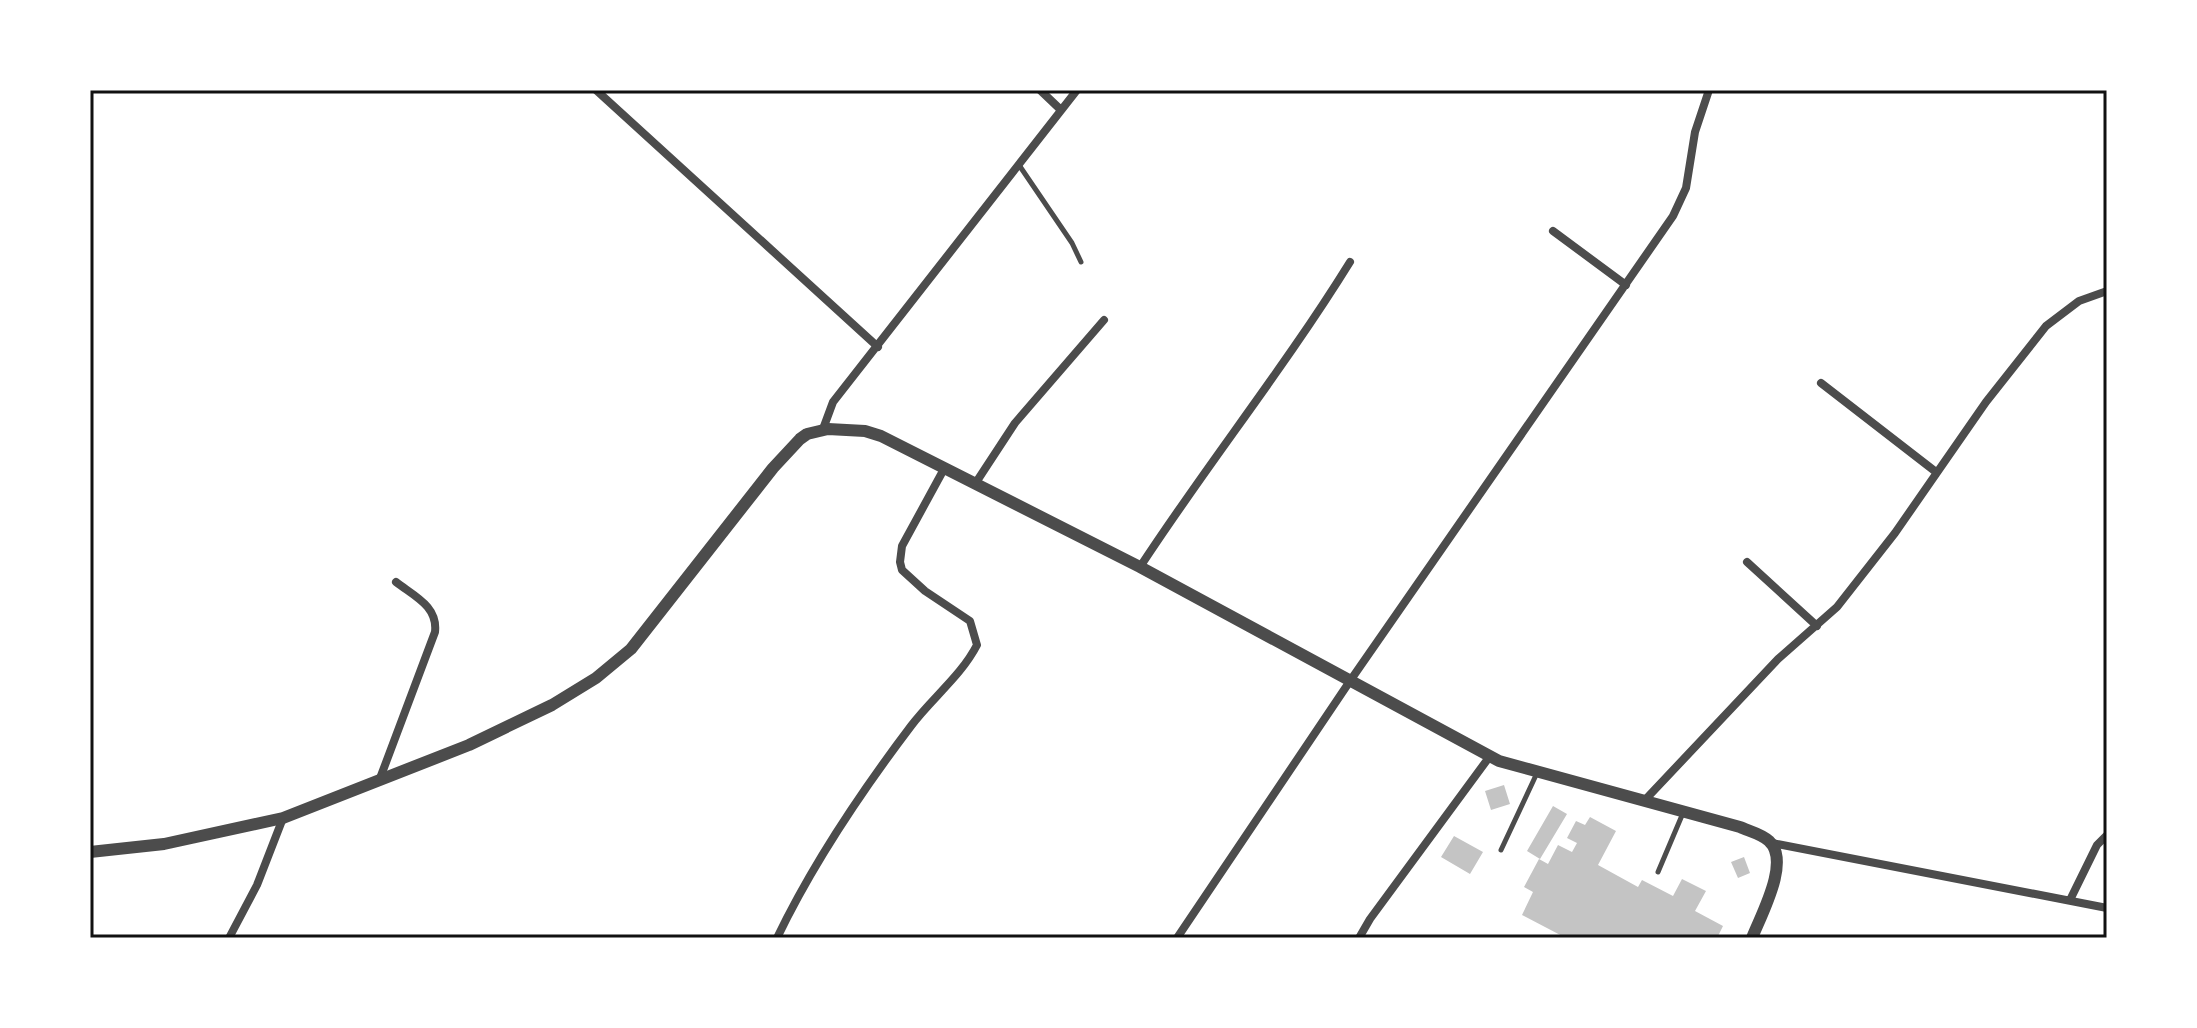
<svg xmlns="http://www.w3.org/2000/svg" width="2197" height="1028" font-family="Poppins,sans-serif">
<rect width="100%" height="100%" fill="#fff"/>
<path fill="#c4c4c4" d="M1504,785l6,19 -19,6 -6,-19z
M1553,806l14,8 -27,45 -13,-8z
M1590,817l26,14 -18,34 40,22 4,-7 31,16 9,-17 24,12 -11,20 28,15 -6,12h-151l-44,-23 11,-23 -9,-5 15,-28 9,5 10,-19 14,7 5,-9 -10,-5 9,-17 9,4z
M1454,836l29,16 -13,22 -29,-17z
M1744,857l6,16 -12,5 -7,-16z"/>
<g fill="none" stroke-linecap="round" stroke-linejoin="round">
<path stroke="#4c4c4c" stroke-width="5" d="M1019,165l53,78 9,19
M1501,850l36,-77
M1658,872l25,-59"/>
<path stroke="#4c4c4c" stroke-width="8" d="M596,90l282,257
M1040,90l21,20
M1553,231l73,54
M1821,383l115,89
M823,429l10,-27 244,-312
M975,484l40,-61 89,-103
M1747,562l70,64
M1140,567c68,-104 145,-200 210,-305
M379,781l56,-149c3,-26 -21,-36 -39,-50
M1644,801l134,-142 59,-52 58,-74 91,-131 60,-76 33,-25 28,-10
M1772,843l335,65
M2070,900l27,-55 10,-10
M229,938l28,-53 26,-67
M777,938c36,-75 84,-146 134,-212 21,-28 50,-50 66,-81l-7,-24 -45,-30 -23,-21 -2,-8 2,-16 42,-77
M1177,938l173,-257 323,-465 13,-28 9,-56 14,-42
M1359,938l11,-19 120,-163"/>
<path stroke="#4c4c4c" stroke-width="12" d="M90,852l74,-8 119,-26 186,-73 83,-40 44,-27 35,-29 142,-181 27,-29 7,-5 21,-5 37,2 16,5 259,131 359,194 241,66c9,4 22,7 29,14 22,20 -8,74 -17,97"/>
</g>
<rect width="2197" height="1028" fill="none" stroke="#ffffff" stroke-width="184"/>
<rect x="92" y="92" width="2013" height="844" fill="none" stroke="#111" stroke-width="3"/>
</svg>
